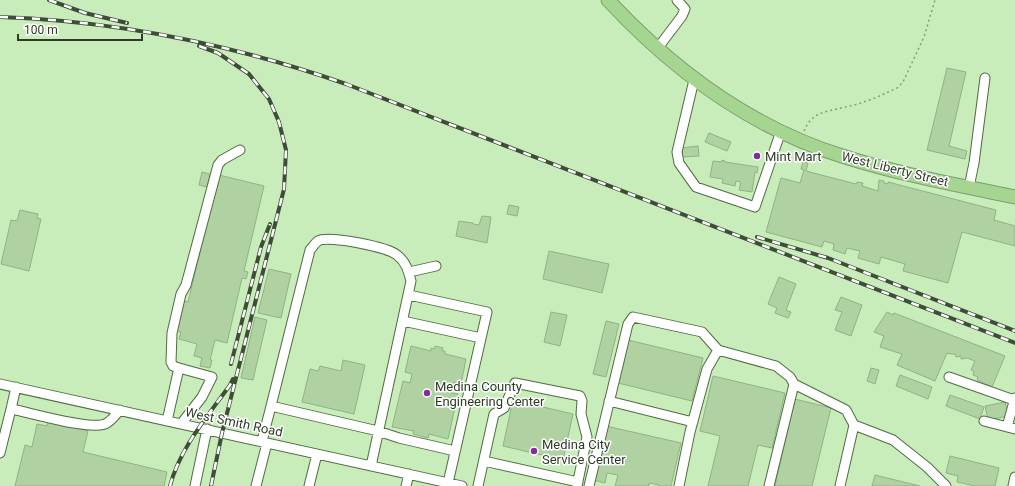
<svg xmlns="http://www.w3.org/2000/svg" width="1015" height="486" font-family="Roboto,sans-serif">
<rect width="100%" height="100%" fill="#c9ecbb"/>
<path fill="#b0d2a2" stroke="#91b283" d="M947,68l19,4 -17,74 18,5 -2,8 -38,-9z
M709,133l22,9 -4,9 -22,-9z
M698,146l1,10 -17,1 -1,-9z
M722,160l3,1v1l33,5 -1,6 -2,-1 -3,20 -13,-2 2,-8 -5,-1 -1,5 -13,-3 1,-4 -13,-2 3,-16 9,1z
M803,162l5,1 -2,8 50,13 1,-2 6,1 -1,3 16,5 1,-11 5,1v2l4,1v-2l108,28 -2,10 21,6v20l-53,-14 -14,51 -45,-12 2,-7 -24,-7 -2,7 -21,-6 2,-7 -13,-3 -2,6 -12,-4 1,-6 -10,-3 -2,6 -56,-15 15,-54 19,5 4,-13 -3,-1z
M202,172l8,2 -3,13 -8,-2z
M219,175l45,11 -20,85 4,1 -2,7 -4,-1 -15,65 -12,-3 -5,20h2l-2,8 -10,-2 2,-8 -8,-2 3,-12 -18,-5 2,-7 -7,-1 8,-31 6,2z
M509,205l10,2 -2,9 -10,-2z
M20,210l18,4 -1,4 4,1 -12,52 -28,-7 10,-44 6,1z
M482,216l9,1 -4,26 -31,-7 3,-15 14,2v1l6,1z
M549,251l60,13 -7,29 -59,-14z
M269,269l22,5 -10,44 -23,-5z
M779,277l17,7 -10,26 5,2 -3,6 -13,-5 2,-5 -9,-4z
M841,297l21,8 -11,31 -16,-6 7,-18 -7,-2z
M551,312l16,3 -7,31 -16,-4z
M887,312l6,3 1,-2 111,43 -13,31 -15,-7 1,-3 -5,-2 1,-4 -3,-1 4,-9 -8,-3 -6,1v-3l-5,1 -1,-3h-5l-3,-1 -12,28 -38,-16 5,-11 -22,-7 4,-11 -10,-4z
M255,317l12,3 -14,60 -12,-2z
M606,321l13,3 -13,53 -13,-3z
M628,340l75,18 -11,43 -74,-18z
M411,346l20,5v-3l3,1 1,-3 8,2 -1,3h3v3l21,5 -5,25 -7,-2 -3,11 7,1 -10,45 -19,-5 -1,4 -15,-4 1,-3 -22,-4 11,-46 7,2 2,-9 -7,-2z
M343,360l22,5 -11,49 -52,-12 8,-33 8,2 2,-5 21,5z
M871,368l8,2 -4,14 -8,-3z
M900,375l32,12 -4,12 -32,-13z
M713,376l72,17 -13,55 -14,-3 -10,41h-40l12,-50 -20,-5z
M950,395l34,12 -4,12 -34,-13z
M795,399l36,9 -19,78h-37z
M513,400l60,14 -10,46 -60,-14z
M1005,402l3,14 -20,4 -3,-14z
M48,421l40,10 -5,21 84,20 -3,14h-149l10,-41 7,2 5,-23 10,2z
M606,426l75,17 -10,43h-12v-1l-10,-2v3h-34l3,-11 -11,-2 -2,10 -12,-3z
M950,456l49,12 -4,18h-20l-18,-4 1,-6 -12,-3z
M875,475l45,11h-48z"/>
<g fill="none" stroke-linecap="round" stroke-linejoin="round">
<g stroke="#4f6d42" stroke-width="11">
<path id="minor" d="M657,49l25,-33 3,-7 -8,-9
M694,80l-17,72 2,11 17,24 59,20 26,-76
M969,187l5,-24 11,-85
M409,272l27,-6
M409,295l78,17 -39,171
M403,321l78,17
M179,368l-6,-2 -2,-4 1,-29 9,-39 5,-9 32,-120 4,-5 18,-10
M949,377l65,23
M0,384l462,102
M794,384l52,26 8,15 39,15 34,27 19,19
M609,401l84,21
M271,406l39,-156c2,-2 5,-7 8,-9 11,-6 69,6 79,14 9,7 11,15 14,26l-40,185
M11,409l5,-22
M167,421l12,-53 33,9 -10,20 -21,27
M984,421l31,8
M1007,427l8,-29
M262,441l9,-35 107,25 21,7 56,13
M0,453l11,-44c18,3 83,23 96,14 5,-3 9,-9 13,-13
M484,461l94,21
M195,486l12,-57
M256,486l11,-43
M309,486l8,-32
M406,486l3,-12
M478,486l16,-72 10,-6 11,-25 65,13 2,5 -1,13 6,23 -10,49
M589,486l39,-162 5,-7 69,15 16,18 58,16 14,11 4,7 -25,102
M679,486l11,-54 17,-63 11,-19
M840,486l14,-61
M1013,486l2,-9"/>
</g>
<g stroke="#7b9f6c" stroke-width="15">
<path id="highway" d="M608,0c65,70 141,127 234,156 56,18 115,29 173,41"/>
</g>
<path stroke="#849e7a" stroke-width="1.5" stroke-dasharray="2 3" stroke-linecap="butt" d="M804,131l4,-8 7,-7 9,-4 34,-8 17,-6 22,-10 6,-6 21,-45 11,-37"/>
<use href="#minor" stroke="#fff" stroke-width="9"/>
<use href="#highway" stroke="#a5d591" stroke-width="13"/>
<g stroke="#3d4e37" stroke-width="4">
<path id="rail" d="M49,0l36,13 42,10
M0,17c119,4 234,28 346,67l669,259
M199,46l19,7 31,21 20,25 10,23 7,28 -2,39 -62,244 -11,53
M757,237l71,21 187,73
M231,364l30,-117 9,-23
M170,486c10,-38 37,-69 60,-101l3,-6"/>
</g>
<use href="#rail" stroke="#fff" stroke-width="2.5" stroke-dasharray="8" stroke-linecap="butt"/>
</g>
<g fill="#812d9c" stroke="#fff" stroke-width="1.5">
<circle cx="757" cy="156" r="4"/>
<circle cx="427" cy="393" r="4"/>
<circle cx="534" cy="451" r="4"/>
</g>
<g text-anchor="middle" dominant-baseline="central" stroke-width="3" stroke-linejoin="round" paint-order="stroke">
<g font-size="13" fill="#2d3b27" stroke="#fff" text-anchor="start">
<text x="765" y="156">Mint Mart</text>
<text x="435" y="386">Medina County<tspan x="435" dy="15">Engineering Center</tspan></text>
<text x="542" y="444">Medina City<tspan x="542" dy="15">Service Center</tspan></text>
</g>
<g font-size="13" fill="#2d3b27" stroke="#fff">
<text transform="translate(895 169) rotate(14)">West Liberty Street</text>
<text transform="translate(234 422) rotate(12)">West Smith Road</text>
</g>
</g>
<path d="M18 34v6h124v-6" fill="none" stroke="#2d3b27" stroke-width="2"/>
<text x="24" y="34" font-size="12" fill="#2d3b27" stroke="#ffffff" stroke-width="3" paint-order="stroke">100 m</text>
</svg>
